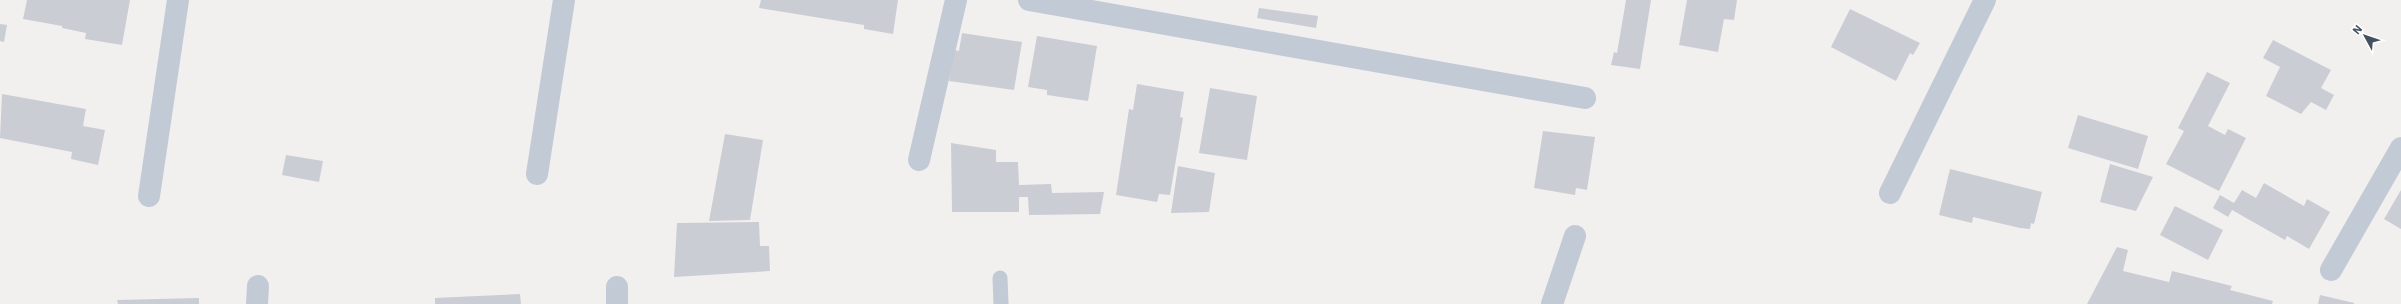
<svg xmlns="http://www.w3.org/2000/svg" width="2401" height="304" font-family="'IBM Plex Sans',sans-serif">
<rect width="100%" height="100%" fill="#f2efef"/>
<path fill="#cbcdd5" d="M27,0h103l-8,45 -37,-6 1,-6 -24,-5v-2l-39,-7z
M761,0h137l-5,34 -29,-5v-4l-105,-17z
M1626,0h25l-11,69 -29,-4 3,-13 3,1z
M1687,0h50l-3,20 -10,-1 -6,33 -39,-7z
M1259,8l59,8 -2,12 -59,-10z
M1850,9l70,34 -7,12 -3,-2 -14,28 -65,-34z
M0,24l7,1 -3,17 -4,-1z
M962,33l60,9 -8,48 -65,-9 5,-31 5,1z
M1037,36l60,10 -9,55 -41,-6v-5l-19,-3z
M2273,40l58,30 -10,18 13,7 -8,15 -15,-8 -10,12 -35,-18 14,-29 -17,-9z
M2207,72l23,11 -22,43 17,9 3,-6 18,9 -27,53 -53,-27 18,-33 -6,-3z
M1137,84l47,8 -4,25 3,1 -13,77 -11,-1 -2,8 -41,-7 13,-86 4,1z
M1210,88l47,8 -10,64 -48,-7z
M2,94l84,15 -3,17 22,4 -7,35 -27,-6 1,-7 -72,-14z
M2078,115l70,21 -10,33 -70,-21z
M1543,131l52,6 -8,53 -11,-2 -1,7 -41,-7z
M725,134l38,6 -13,80 -41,1z
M951,143l45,7v12h22l1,23 32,-1 1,9 52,-1 -4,22 -71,1 -1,-18h-9v15h-67z
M286,155l37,6 -4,21 -37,-7z
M2110,164l43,13 -17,34 -36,-9z
M1178,166l37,7 -6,39 -38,1z
M1950,169l92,23 -8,32 -3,-1 -1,6 -10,-1 -47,-11 -1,6 -33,-8z
M2264,183l40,23 3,-7 23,13 -21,37 -22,-13 -2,4 -53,-30 -4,7 -15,-9 7,-13 14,8 8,-13 14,8z
M2401,190v39l-17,-10z
M2175,206l48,24 -15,30 -48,-25z
M759,222l1,24h9l1,25 -96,6 3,-54z
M2117,247l11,3 -5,21 46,11 3,-11 60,15 -2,4 43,11 -1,3h-185z
M520,294l1,10h-86v-6z
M2320,295l34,8v1h-36z
M199,298v6h-81l-1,-4z"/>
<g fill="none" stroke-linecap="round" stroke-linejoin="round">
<path stroke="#c2cad5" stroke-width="15" d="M1000,278l1,26"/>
<path stroke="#c2cad5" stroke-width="22" d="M1029,0l556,98
M919,160l37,-160
M537,174l27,-174
M1890,193l95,-193
M149,196l29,-196
M2331,270l70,-122
M257,304l1,-18
M617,304v-17
M1552,304l23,-68"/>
</g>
<g transform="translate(2365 36) rotate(310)" stroke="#ffffff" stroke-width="3" paint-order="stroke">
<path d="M0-3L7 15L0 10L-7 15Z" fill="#45505e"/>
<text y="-6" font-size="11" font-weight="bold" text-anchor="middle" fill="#45505e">N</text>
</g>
</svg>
